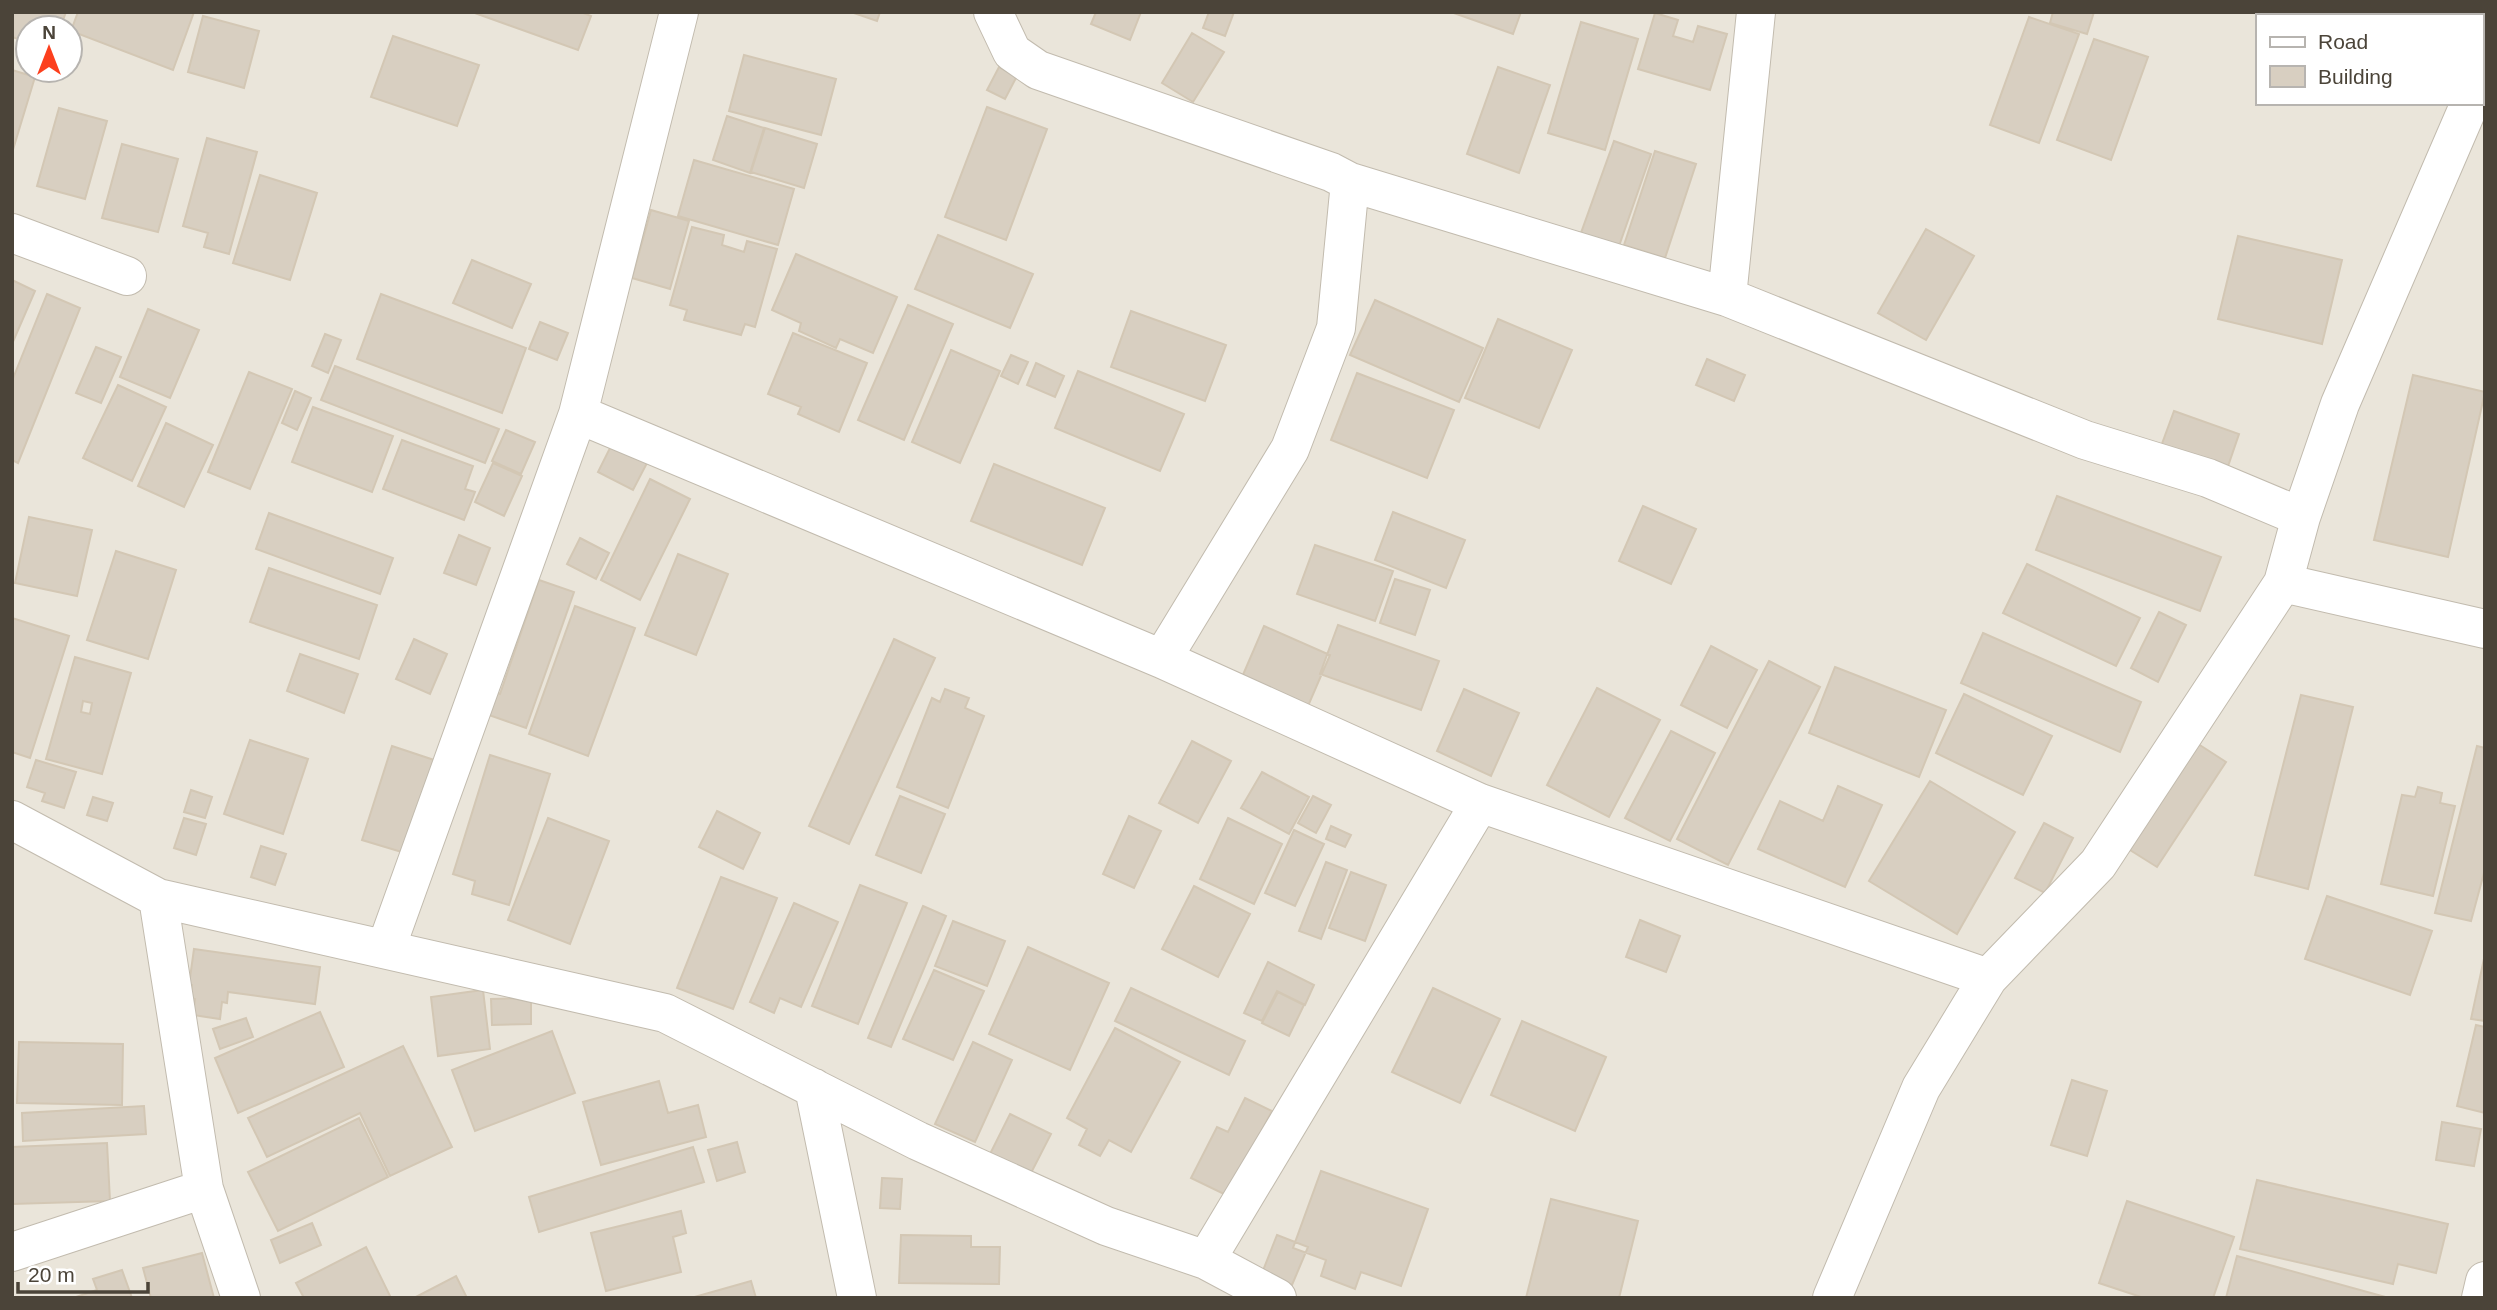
<svg xmlns="http://www.w3.org/2000/svg" width="2497" height="1310" font-family="Arial,sans-serif">
<rect width="100%" height="100%" fill="#f6f3ec"/>
<path fill="#eae5da" fill-rule="evenodd" d="M12,12h2473v1286h-2473zM2257,16h224v87h-224zM28,28h42v42h-42z"/>
<path fill="#d8cfc1" stroke="#d3c7b4" stroke-width="2" fill-rule="evenodd" d="M12,12h54l-6,16h-32v14l-16,-5z
M78,12h116l-21,58 -102,-39z
M472,12h109l10,4 -13,34z
M851,12h29l-3,9z
M1096,12h45l-11,28 -39,-16z
M1209,12h25l-9,24 -22,-8z
M1451,12h70l-8,22z
M2053,12h41l-7,22 -37,-11z
M1655,13l23,7 -5,16 20,6 5,-16 29,8 -17,56 -72,-21z
M203,16l56,15 -15,57 -56,-16z
M2029,17l50,17 -40,109 -49,-18z
M1581,22l57,17 -33,111 -57,-17z
M1192,33l32,19 -31,50 -31,-19z
M393,36l86,29 -22,61 -86,-29z
M2094,39l54,18 -37,103 -54,-20z
M744,55l92,24 -15,56 -92,-24z
M999,67l18,9 -12,23 -18,-9z
M1498,67l52,18 -31,88 -52,-19z
M12,70l23,7 -23,76z
M987,107l60,22 -41,111 -61,-23z
M59,108l48,13 -22,78 -48,-13z
M727,116l37,12 -14,45 -37,-13z
M765,128l52,16 -13,44 -53,-16z
M207,138l50,14 -28,102 -25,-7 4,-14 -25,-7z
M1614,141l37,13 -32,92 -38,-13z
M122,144l56,15 -20,73 -56,-14z
M1655,151l41,13 -31,94 -41,-13z
M694,160l100,29 -16,56 -100,-29z
M260,175l57,18 -27,87 -57,-17z
M651,210l38,11 -19,68 -38,-11z
M692,227l32,8 -2,10 22,7 3,-11 30,8 -22,78 -10,-3 -4,11 -57,-15 3,-10 -17,-5z
M1926,229l48,27 -48,84 -48,-27z
M938,235l95,39 -23,54 -95,-39z
M2238,236l104,24 -20,84 -104,-25z
M796,254l101,43 -24,56 -33,-14 -4,9 -37,-17 2,-8 -29,-13z
M472,260l59,24 -19,44 -59,-25z
M12,280l23,11 -23,53z
M47,294l33,14 -62,155 -6,-3v-79z
M381,294l145,54 -24,65 -145,-54z
M1375,300l108,48 -24,54 -109,-47z
M908,305l45,19 -49,116 -46,-20z
M148,309l51,21 -29,68 -50,-21z
M1131,311l95,34 -21,56 -94,-34z
M1498,319l74,31 -33,78 -74,-30z
M540,322l28,11 -11,27 -28,-11z
M793,333l74,30 -28,69 -41,-18 3,-7 -33,-13z
M325,334l16,6 -13,33 -16,-7z
M96,347l25,10 -20,46 -25,-10z
M951,350l49,21 -40,92 -48,-21z
M1011,355l17,7 -10,22 -17,-8z
M1707,359l38,16 -11,26 -38,-16z
M1036,363l28,13 -9,21 -28,-12z
M335,366l164,63 -14,34 -164,-63z
M1078,371l106,43 -24,57 -105,-43z
M249,372l43,17 -42,100 -42,-17z
M1357,373l97,37 -27,68 -96,-38z
M2413,375l72,17 -37,165 -74,-17z
M118,385l48,22 -34,74 -49,-23z
M295,391l16,7 -14,32 -15,-7z
M313,407l80,29 -21,56 -80,-30z
M2174,411l65,23 -14,41 -66,-23z
M166,423l47,22 -29,62 -46,-21z
M506,430l29,12 -14,32 -29,-13z
M402,440l71,26 -8,23 10,3 -11,28 -81,-31z
M611,446l36,17 -14,27 -35,-18z
M493,463l29,13 -18,40 -29,-14z
M994,464l111,44 -23,57 -111,-44z
M650,479l40,20 -50,101 -39,-20z
M2057,496l164,61 -21,54 -164,-61z
M1643,506l53,23 -25,55 -52,-23z
M1393,512l72,28 -19,48 -71,-28z
M269,513l124,45 -13,36 -124,-45z
M29,517l63,13 -15,66 -62,-13z
M459,535l31,13 -14,37 -32,-12z
M580,538l29,15 -13,26 -29,-15z
M1315,545l78,26 -18,50 -78,-27z
M116,551l60,19 -28,89 -61,-19z
M678,554l50,20 -32,81 -51,-20z
M2027,564l113,54 -24,48 -113,-53z
M269,568l108,37 -18,54 -109,-37z
M1395,579l35,11 -15,45 -35,-12z
M539,580l35,12 -48,136 -43,-15 8,-22 9,3z
M575,606l60,22 -47,128 -59,-22z
M2159,612l27,13 -28,57 -27,-14z
M12,618l57,18 -39,122 -18,-6z
M1338,625l101,36 -18,49 -101,-36z
M1264,626l66,29 -25,58 -66,-29z
M1983,633l158,69 -21,50 -159,-69z
M414,639l33,15 -17,40 -34,-15z
M894,639l41,19 -86,186 -40,-18z
M1711,646l46,24 -30,58 -46,-23z
M300,654l58,20 -14,39 -57,-22z
M75,657l56,16 -29,101 -56,-15zM83,701l9,2 -2,11 -9,-2z
M1769,661l51,26 -92,178 -51,-26z
M1835,667l111,43 -27,67 -110,-44z
M1597,688l63,32 -51,97 -62,-32z
M945,689l24,9 -4,10 19,8 -36,92 -51,-21 35,-89 8,4z
M1464,689l55,24 -28,63 -54,-25z
M1964,694l88,42 -29,59 -87,-42z
M2301,695l52,12 -45,182 -53,-14z
M1671,731l44,22 -45,88 -45,-23z
M250,740l58,19 -25,75 -59,-20z
M2192,740l34,22 -69,105 -35,-22z
M1192,741l39,20 -33,62 -39,-20z
M392,746l42,14 -29,93 -43,-13z
M2477,746l8,2v121l-14,52 -36,-8z
M490,755l60,19 -41,131 -37,-11 3,-13 -22,-7z
M36,760l40,12 -12,36 -22,-7 3,-8 -18,-6z
M1262,772l47,25 -20,37 -48,-26z
M1930,781l85,51 -58,102 -88,-53z
M1838,786l44,19 -37,82 -87,-38 22,-48 43,20z
M2418,787l24,6 -2,10 15,3 -22,90 -52,-12 21,-89 13,2z
M191,790l21,7 -7,21 -21,-6z
M900,796l45,18 -24,59 -45,-18z
M1313,796l18,9 -15,28 -18,-10z
M93,797l20,6 -6,18 -20,-6z
M717,811l43,22 -17,36 -44,-22z
M1129,816l32,15 -27,57 -31,-14z
M184,818l22,6 -10,31 -22,-7z
M548,818l61,23 -39,103 -62,-24z
M1228,818l54,26 -28,60 -54,-25z
M2044,823l29,15 -28,55 -30,-15z
M1331,826l20,9 -6,12 -19,-8z
M1294,830l30,14 -29,62 -30,-13z
M261,846l25,8 -11,31 -24,-8z
M1326,862l21,8 -26,69 -22,-8z
M1351,872l35,13 -21,56 -36,-13z
M721,877l56,21 -44,111 -56,-21z
M860,885l47,18 -49,121 -46,-18z
M1194,886l56,28 -32,63 -56,-28z
M2327,896l105,35 -22,64 -105,-36z
M794,903l44,19 -37,85 -21,-9 -6,15 -24,-11z
M923,906l23,10 -55,131 -23,-9z
M1640,920l40,16 -14,36 -40,-15z
M953,921l52,20 -18,45 -52,-20z
M1028,947l81,36 -39,87 -81,-36z
M194,949l126,18 -5,37 -87,-12 -1,11 -5,-1 -2,17 -27,-4 2,-16 -5,-1 2,-13h-3z
M2485,954v67l-14,-2z
M1268,962l46,23 -9,20 -28,-14 -15,30 -18,-8z
M934,970l50,21 -31,69 -50,-21z
M1131,988l114,53 -16,34 -114,-54z
M1433,988l67,31 -40,84 -68,-31z
M483,990l7,59 -52,7 -7,-59z
M1278,992l26,13 -15,31 -27,-13z
M531,998v26l-39,1 -1,-26z
M320,1012l24,55 -106,46 -23,-55z
M246,1018l7,19 -33,12 -7,-20z
M1522,1021l84,36 -31,74 -84,-36z
M2476,1025l9,2v86l-28,-7z
M1115,1028l65,34 -49,90 -22,-12 -9,16 -21,-11 8,-16 -20,-11z
M552,1031l23,62 -100,38 -23,-61z
M19,1042l104,2 -1,61 -105,-2z
M973,1042l39,18 -37,82 -40,-18z
M403,1046l49,101 -62,29 -30,-63 -93,44 -19,-39z
M2072,1080l35,11 -20,65 -36,-11z
M659,1081l9,32 30,-8 8,32 -105,28 -18,-63z
M1245,1098l27,13 -44,85 -37,-18 26,-51 11,5z
M144,1106l2,28 -123,7 -1,-28z
M1010,1114l41,20 -21,41 -41,-19z
M359,1118l29,59 -110,54 -30,-59z
M2442,1122l39,7 -7,37 -38,-6z
M737,1142l8,30 -28,9 -9,-31z
M107,1143l3,58 -98,3v-57z
M693,1147l11,35 -165,50 -10,-35z
M1321,1171l107,38 -27,77 -40,-14 -6,17 -34,-13 5,-16 -33,-12z
M882,1178l20,1 -2,30 -20,-1z
M2257,1180l191,44 -12,49 -38,-9 -5,20 -153,-35z
M1551,1199l87,22 -19,77h-93z
M2127,1201l107,36 -21,61h-69l-45,-15z
M681,1211l5,22 -13,4 8,35 -75,19 -15,-58z
M312,1223l9,22 -41,18 -9,-23z
M901,1235l70,1v11h29l-1,37 -100,-1z
M1277,1235l31,12 -16,38 -30,-12z
M366,1247l25,51h-87l-8,-15z
M202,1253l12,45h-63l-8,-30z
M2237,1256l152,42h-163z
M122,1270l10,28h-59l24,-8 -4,-11z
M456,1276l11,22h-53z
M751,1281l5,17h-65z"/>
<g fill="none" stroke-linecap="round" stroke-linejoin="round">
<g stroke="#c2bbae" stroke-width="40">
<path id="minor" d="M993,12l19,40 26,18 293,102 19,10 -14,146 -46,121 -128,210
M1756,12l-29,285 358,143 123,38 93,39 -18,66 -185,281 -110,114 -67,110 -89,210
M2481,77l4,-8
M1350,182l377,115
M12,233l115,43
M578,414l584,245 318,144 508,175
M2301,517l39,-113 130,-301
M2283,583l202,46
M12,820l146,78 507,115 253,128 188,85 100,34 71,38
M158,898l46,291
M386,948l192,-534 101,-402
M814,1088l43,210
M12,1252l192,-63 37,109
M1206,1260l274,-457
M2481,1298l4,-17"/>
</g>
<use href="#minor" stroke="#fff" stroke-width="38"/>
</g>
<rect width="2497" height="1310" fill="none" stroke="#4b4439" stroke-width="28"/>
<rect x="2256" y="14" width="228" height="91" fill="#ffffff" stroke="#b7b4b0" stroke-width="2"/>
<rect x="2270" y="37" width="35" height="10" fill="#ffffff" stroke="#b7b4b0" stroke-width="2"/>
<text x="2318" y="49" font-size="21" fill="#4b4439">Road</text>
<rect x="2270" y="66" width="35" height="21" fill="#d8cfc1" stroke="#b7b4b0" stroke-width="2"/>
<text x="2318" y="84" font-size="21" fill="#4b4439">Building</text>
<g transform="translate(49 49)"><circle r="33" fill="#ffffff" stroke="#b7b4b0" stroke-width="2"/>
<path d="M0-5L12 26L0 18L-12 26Z" fill="#fc3f1d"/>
<text y="-10" font-size="19" font-weight="bold" text-anchor="middle" fill="#4b4439">N</text>
</g>
<path d="M18 1282v10h130v-10" fill="none" stroke="#4b4439" stroke-width="3.5"/>
<text x="28" y="1282" font-size="21" fill="#4b4439" stroke="#ffffff" stroke-width="5" paint-order="stroke">20 m</text>
</svg>
